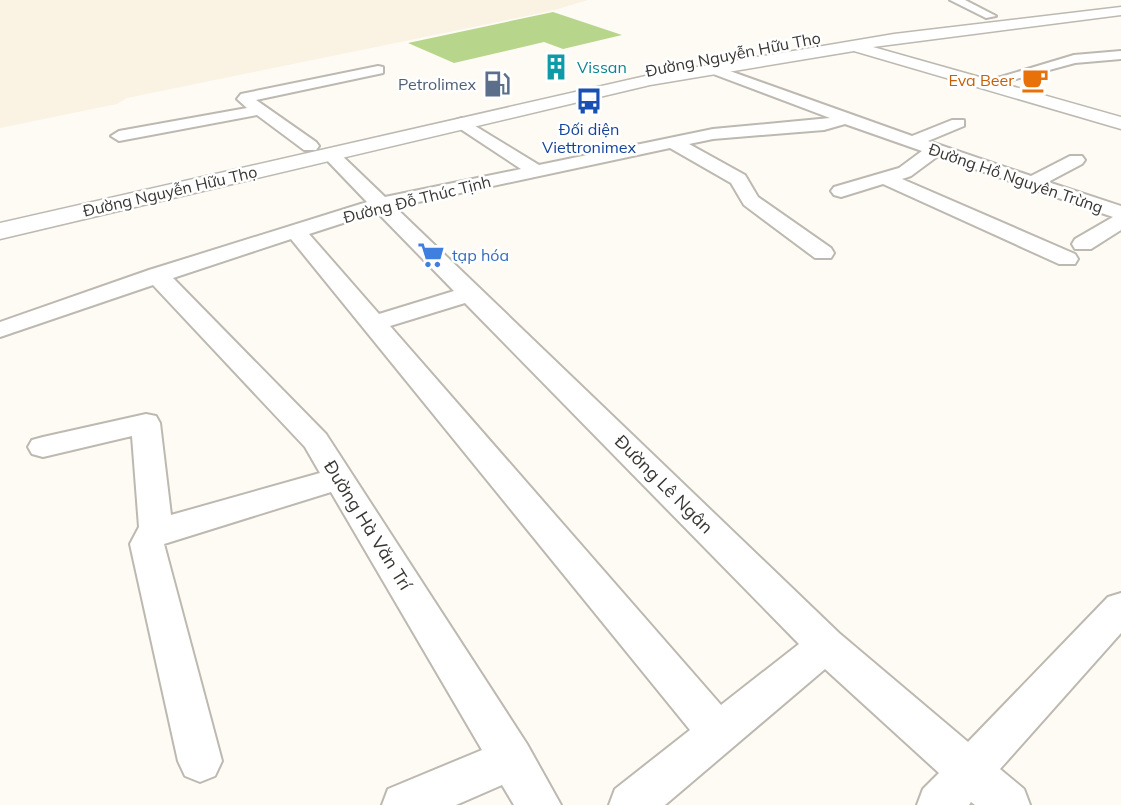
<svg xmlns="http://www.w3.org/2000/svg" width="1121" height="805" font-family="Mulish,sans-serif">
<rect width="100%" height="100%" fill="#fefbf5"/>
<path fill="#faf2e3" d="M0,0h588l-37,11 -424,87 -10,6 -117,24z"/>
<path fill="#b7d68b" d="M553,12l69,23 -59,14 -19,-7 -90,21 -46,-20z"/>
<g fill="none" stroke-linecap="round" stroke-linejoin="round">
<g stroke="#bdb9b1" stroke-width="4">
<path id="minor" d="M950,0h15l31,16 -10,2z
M1121,51v8l-46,4 -74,20 -7,-4 80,-24z
M713,65l199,71 40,-16h12v6l-36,15 103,35 39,-20h12l3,4 -3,4 -34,18 73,24v24l-30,19h-16l-3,-5 3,-5 38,-22 -175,-61 -27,20 -9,3 173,75 3,5 -3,5h-16l-176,-80 -42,13 -7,-2 -3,-4 3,-4 65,-19 23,-17 -77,-27 -21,6 -111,9 -24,5 56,31 13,22 73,51 3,5 -3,5h-16l-71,-53 -13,-22 -61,-35 -275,59 444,426 129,109 140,-145 13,-4v40l-121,136 24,20 6,16h-55l-4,-3 -2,3h-52l6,-16 16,-16 -114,-104 -160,136h-56l6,-16 75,-59 -399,-491 -118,39 153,156 201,310 34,61h-47l-12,-20 -46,20h-74l6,-16 94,-39 -151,-258 -167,52 58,217 -7,15 -15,6 -15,-6 -7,-15 -48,-217 9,-17 -7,-91 -89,21 -11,-3 -4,-7 4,-7 11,-3 103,-23 10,2 4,7 11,92 149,-42 -15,-26 -152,-162 -153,52v-15l149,-52 218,-68 -46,-48 9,-5 6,1 49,47 136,-28 -65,-43v-6l6,-2 77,47 174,-36 117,-11 -122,-46v-6zM377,212l77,79 -75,23 -70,-80zM465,303l334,341 -78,61 -331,-379z
M378,66l5,1v6l-127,27 60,42 3,4 -3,4h-12l-47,-35 -138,26 -8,-5 8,-5 128,-23 -10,-9 4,-5z"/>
</g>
<g stroke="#bdb9b1" stroke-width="3">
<path id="major" d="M1121,7v8l-248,32 248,70v12l-267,-78 -204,34 -650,154v-16l650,-148 244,-41z"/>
</g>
<use href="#minor" fill="#fff" fill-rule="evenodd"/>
<use href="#major" fill="#fff" fill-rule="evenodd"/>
</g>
<defs>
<g id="building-bare" transform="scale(2.1)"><path d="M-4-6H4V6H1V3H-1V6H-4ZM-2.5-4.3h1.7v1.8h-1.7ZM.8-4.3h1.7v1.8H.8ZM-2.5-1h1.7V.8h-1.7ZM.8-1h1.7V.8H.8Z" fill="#0f9aa8" stroke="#fff" stroke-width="2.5" paint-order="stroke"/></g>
<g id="cafe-bare" transform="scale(2.1)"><path d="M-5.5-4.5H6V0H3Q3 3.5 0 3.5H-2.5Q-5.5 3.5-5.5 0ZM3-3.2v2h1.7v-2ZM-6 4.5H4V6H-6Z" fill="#e8710a" stroke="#fff" stroke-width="2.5" paint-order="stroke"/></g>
<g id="fuel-bare" transform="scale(2.1)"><path d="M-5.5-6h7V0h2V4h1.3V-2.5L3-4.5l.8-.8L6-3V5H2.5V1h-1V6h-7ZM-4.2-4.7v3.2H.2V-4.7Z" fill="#5c6f8a" stroke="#fff" stroke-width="2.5" paint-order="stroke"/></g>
<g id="bus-bare" transform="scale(2.1)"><path d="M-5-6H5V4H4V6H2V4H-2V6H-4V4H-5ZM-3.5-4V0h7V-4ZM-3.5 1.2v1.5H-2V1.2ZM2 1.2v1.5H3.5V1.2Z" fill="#1a4fb4" stroke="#fff" stroke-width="2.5" paint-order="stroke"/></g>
<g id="supermarket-bare" transform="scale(2.1)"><path d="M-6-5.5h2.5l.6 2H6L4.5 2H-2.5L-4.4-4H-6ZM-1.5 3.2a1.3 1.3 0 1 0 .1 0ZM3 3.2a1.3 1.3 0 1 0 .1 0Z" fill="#3f7fe0" stroke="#fff" stroke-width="2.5" paint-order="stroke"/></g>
</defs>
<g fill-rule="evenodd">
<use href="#building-bare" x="556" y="67"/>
<use href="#cafe-bare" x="1035" y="80"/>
<use href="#fuel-bare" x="497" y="84"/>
<use href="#bus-bare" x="589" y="101"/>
<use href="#supermarket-bare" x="431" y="255"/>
</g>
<g text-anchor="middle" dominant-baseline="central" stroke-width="5" stroke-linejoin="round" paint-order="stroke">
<g font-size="16" fill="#393734" stroke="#fff">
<text transform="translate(733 54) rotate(-11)">Đường Nguyễn Hữu Thọ</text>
<text transform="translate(1016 178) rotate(19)">Đường Hồ Nguyên Trừng</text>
<text transform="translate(170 191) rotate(-13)">Đường Nguyễn Hữu Thọ</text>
<text transform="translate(417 199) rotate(-14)">Đường Đỗ Thúc Tịnh</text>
</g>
<g font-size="16" fill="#0d838f" stroke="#fff" text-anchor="start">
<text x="577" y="67">Vissan</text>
</g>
<g font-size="16" fill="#c56008" stroke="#fff" text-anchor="end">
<text x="1014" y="80">Eva Beer</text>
</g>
<g font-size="16" fill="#4e5e75" stroke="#fff" text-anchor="end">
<text x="476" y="84">Petrolimex</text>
</g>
<g font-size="16" fill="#164399" stroke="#fff">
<text x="589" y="129">Đối diện<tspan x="589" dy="18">Viettronimex</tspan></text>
</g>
<g font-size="16" fill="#366cbe" stroke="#fff" text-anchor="start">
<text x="452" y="255">tạp hóa</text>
</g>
<g font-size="18" fill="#393734" stroke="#fff">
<text transform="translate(664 484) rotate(45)">Đường Lê Ngân</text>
<text transform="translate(368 525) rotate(58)">Đường Hà Văn Trí</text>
</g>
</g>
</svg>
